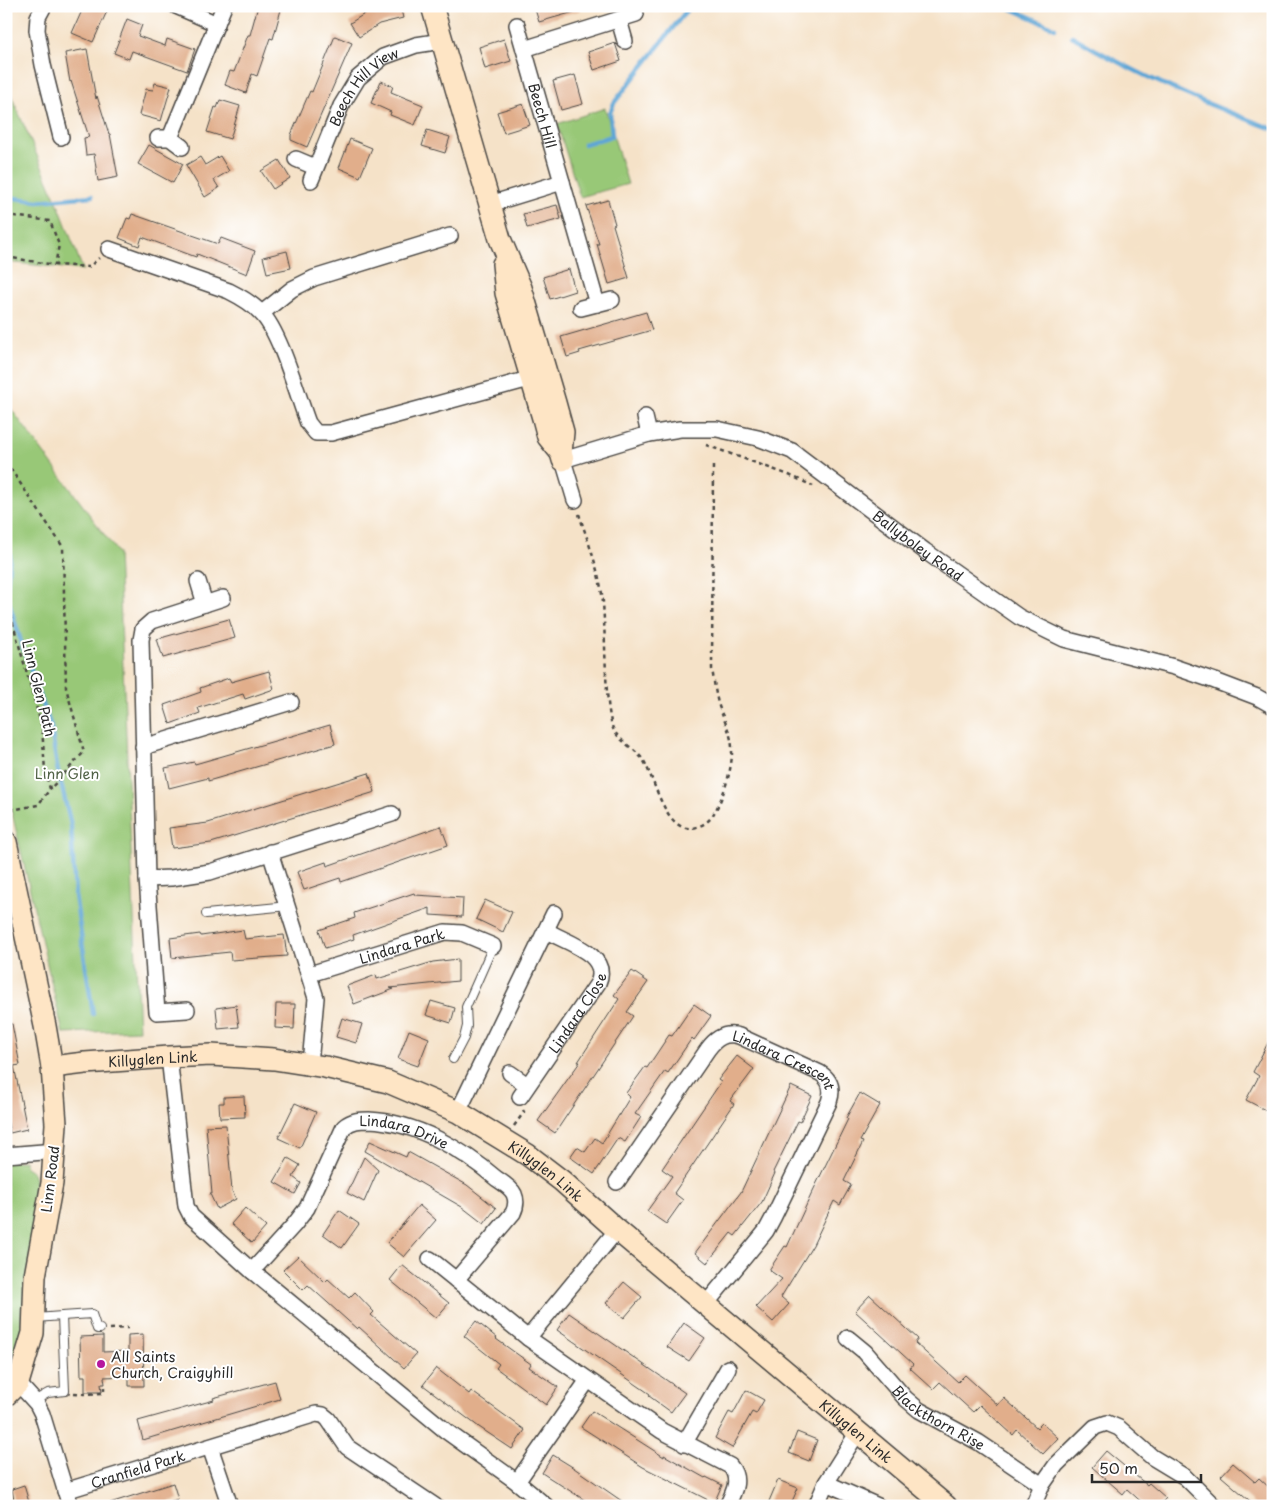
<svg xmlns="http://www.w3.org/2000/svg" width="1279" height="1512" font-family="'Playpen Sans',sans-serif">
<rect width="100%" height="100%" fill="#fff"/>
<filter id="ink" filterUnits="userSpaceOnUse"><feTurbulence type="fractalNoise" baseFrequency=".02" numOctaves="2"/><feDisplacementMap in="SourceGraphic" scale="10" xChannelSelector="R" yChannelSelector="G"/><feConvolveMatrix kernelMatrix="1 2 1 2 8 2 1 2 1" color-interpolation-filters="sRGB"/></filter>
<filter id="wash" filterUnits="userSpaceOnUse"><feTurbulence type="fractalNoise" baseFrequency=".0096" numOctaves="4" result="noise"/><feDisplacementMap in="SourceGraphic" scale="20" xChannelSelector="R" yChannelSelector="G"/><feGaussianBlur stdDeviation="1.12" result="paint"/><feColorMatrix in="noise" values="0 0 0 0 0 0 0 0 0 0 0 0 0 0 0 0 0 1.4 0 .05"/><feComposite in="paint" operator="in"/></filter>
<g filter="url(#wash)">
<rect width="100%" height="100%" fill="#f5e2c8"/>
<path fill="#98c877" stroke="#627a51" d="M6,73l2,15 52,121 23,61 -77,-8z
M605,108l23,76 -48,13 -23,-73z
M6,402l112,151 21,477 -76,3 -57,-246z
M25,1161v5l7,5 3,8v39l-9,110 -8,31 -12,16v-213z"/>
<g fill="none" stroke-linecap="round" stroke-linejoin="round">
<path stroke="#5fa6d5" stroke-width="4.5" d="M1005,6l50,22
M1072,36c64,39 131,67 201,93
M584,144l28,-8 -2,-23 4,-10 76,-97
M6,197l32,4 54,-5
M6,544l4,10 -4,39 15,49 30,85 6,40 14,58 4,70 18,119"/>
</g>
<g id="blocks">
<path fill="#e1ae8b" d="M84,6h18l6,3 -15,33 -21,-9z
M258,6h24l-9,33 -3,-1 -13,38 -5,-2 -6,19 -21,-8 5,-14 4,1 14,-37h2z
M377,6h23l3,12 -24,6 -20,13 -9,-14z
M534,6h46l1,4 -42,12z
M127,19l15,6 -4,11 27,10 2,-7 28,10 -8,22 -55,-20 -3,8 -15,-6z
M335,36l17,7 -45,104 -16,-7v-5l19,-44 2,1z
M504,39l7,22 -26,8 -6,-22z
M615,43l6,18 -27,9 -6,-18z
M87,49l9,50 1,-3 12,38h1l8,43 -20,4 -4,-27 -8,1 -2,-17 5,-1 -18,-56 -1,1 -5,-29z
M575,75l8,29 -22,6 -8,-29z
M381,81l12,5 -2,6 32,13 -8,20 -25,-10 1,-3 -20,-9z
M155,83l16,4 -10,34 -22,-6 7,-26 7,1z
M220,100l20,6 -10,33 -23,-7 8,-25 2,1z
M523,104l7,21 -26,8 -7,-21z
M427,130l23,7 -5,16 -23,-7z
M350,139l22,9 -12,29 -21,-9z
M149,145l34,19 -10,19 -35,-19z
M220,156l9,15 -15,9 5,8 -14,9 -19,-32 14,-8 5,8z
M279,160l11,18 -17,11 -12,-18z
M608,200l7,24 -2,1 16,53 -20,6 -12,-40h2l-13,-38z
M557,205l4,14 -34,9 -4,-14z
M132,214l86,30 3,-6 34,13 -8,23 -50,-20 -1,3 -54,-20 -3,9 -20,-8 8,-20 3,1z
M287,251l4,17 -24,5 -4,-16z
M569,269l6,22 -25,8 -7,-22z
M646,312l6,18 -73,21 1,2 -13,4 -6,-20z
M229,619l6,19 -72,20 -6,-19z
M269,671l5,18 -29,10 -2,-5 -45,14 2,5 -30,11 -6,-19 37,-13 -1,-4 29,-10 2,4z
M330,725l5,19 -127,37v-3l-39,10 -4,-20 29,-6 1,2z
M369,773l6,19 -164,51 -39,5 -3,-20 39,-5z
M441,826l7,19 -107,37 -1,-4 -36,12 -7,-18 29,-10 1,4z
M414,893l1,2 48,3 -1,19 -32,-2v-7l-77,27 1,4 -29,9 -6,-18 36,-12 -1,-5z
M485,900l27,12 -9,20 -27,-13z
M243,930l2,9 39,-4 3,21 -56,4 -1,-8 -58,6 -2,-20 30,-4 1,2z
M458,959v22l-68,7 4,1 -40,15 -7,-18 29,-11 1,4 56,-17z
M632,971l16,11 -21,30 6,4 -78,117 -17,-12 42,-59h-2l41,-63 -5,-4z
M431,1001l24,7 -4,15 -25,-8z
M276,1004h19l-1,25 -19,-1z
M694,1004l17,12 -17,24 -2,-2 -24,35 -3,-2 -30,43 6,3 -16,25 -7,-4 -24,36 -24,-17 7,-10 8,5 10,-14 7,5 28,-46 -4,-4 19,-26 2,1 22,-33 3,1z
M236,1005l3,22 -21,2 -2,-21z
M342,1018l20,6 -6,19 -20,-6z
M6,1024h6l8,41 -6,1 13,63 -17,4 -4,-18z
M409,1030l20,8 -11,28 -20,-7z
M1273,1033v81l-27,-14 13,-24 -6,-4z
M737,1056l17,13 -24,32 4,3 -60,89 9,7 -17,24 -19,-13 25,-35 -10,-7 59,-87 -3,-2z
M791,1086l21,10 -12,26 -2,-1 -25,51 2,1 -13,29 -27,34 -4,-3 -24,30 -12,-10 46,-61z
M860,1093l20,12 -20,36 3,1 -19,39 7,4 -11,20 -6,-4 -21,44 -32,52 8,7 -16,18 -17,-15 26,-28 -13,-9 16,-24 2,1 24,-52 37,-76 -2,-1z
M244,1096l1,21 -25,1 -1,-15h5v-6z
M295,1103l21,9 -16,36 -22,-10z
M226,1125l6,66 4,8 -19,10 -7,-15h2l-6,-68z
M370,1141l36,16 2,-5 59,33 29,23 -12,16 -22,-17 -97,-56z
M364,1157l14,13 -14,32 -17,-9z
M288,1158l12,7 -7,12 8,6 -6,11 -21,-12z
M419,1205l17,15 -32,37 -17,-14z
M245,1208l21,19 -14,16 -21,-19z
M339,1210l20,14 -17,24 -19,-14z
M298,1256l27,26 3,-3 21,19 6,-6 19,20 -3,3 45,39 -12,14 -45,-41 -2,2 -49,-44 -5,5 -20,-20z
M402,1265l47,38 -13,15 -46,-38z
M624,1282l18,15 -18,21 -18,-15z
M870,1295l48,44 -3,4 43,39 7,-7 33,30 6,-7 33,30 5,-5 16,15 -15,16 -26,-24 -4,5 -33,-30 -7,7 -33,-30 -7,7 -23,-21 3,-4 -58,-53z
M569,1313l116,80 -14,19 -22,-16 1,-2 -93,-64z
M476,1321l21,17 -1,1 35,25 -2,3 29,20 -12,18 -50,-37 3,-4 -35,-28z
M684,1323l21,15 -16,23 -22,-14z
M143,1334l1,52h-15v-10l-25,1 1,7h-4l1,8h-17v-16h-4l-1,-39 23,-1v16l25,-1v-16z
M436,1368l33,26 2,-3 54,39 -13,19 -33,-22 -56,-42z
M275,1381l5,18 -137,41 -5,-19 76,-21 -1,-2z
M746,1390l18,10 -8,14 -4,-2 -20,36 -17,-10 14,-26 4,2z
M592,1411l72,46v-2l41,23 1,-1 16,8 -8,18 -71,-36 -62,-40z
M797,1432l20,8 -8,21 -20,-8z
M1106,1451l41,34 2,-2 17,15 -7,8h-13l-19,-17 -4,5 -31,-27z
M553,1455l21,13 55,38h-35l-52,-33z
M1233,1463l22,19 4,-4 14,13v15h-17l-35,-30z
M778,1480l20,8 -8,18h-23z
M173,1483l5,16 -22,7h-46v-3z
M24,1485l6,21h-15l-3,-17z"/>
</g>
</g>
<g filter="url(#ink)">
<use href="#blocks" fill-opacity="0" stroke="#494643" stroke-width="1"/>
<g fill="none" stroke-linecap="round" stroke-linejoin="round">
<g stroke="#494643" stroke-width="10">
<path id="lane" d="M206,914l82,-8
M453,1059l11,-21 3,-12 -1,-19 27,-61
M62,1316l30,-2 5,15h3
M34,1401l14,-8 17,-2 -3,-75 -26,2"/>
</g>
<g stroke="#494643" stroke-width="18">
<g id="street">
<path d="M44,6l-6,11 -1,13 6,35 18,72"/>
<path d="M176,6l41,18"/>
<path d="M619,20l6,21"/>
<path id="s1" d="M517,25l80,279"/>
<path d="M524,49l112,-35"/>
<path d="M158,138h12l12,9"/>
<path d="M170,138l54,-132"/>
<path d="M296,159l19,8"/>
<path id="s2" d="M311,180l30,-74 17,-28 25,-21 33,-12 26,-4"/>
<path d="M490,204l72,-22"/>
<path d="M109,249l120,42c12,6 23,12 32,22 19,18 37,84 47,110l8,10h15l209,-57"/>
<path d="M581,308l31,-8"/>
<path d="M262,313l30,-24 22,-11 136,-42"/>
<path d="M645,417l4,17"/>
<path id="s3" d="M575,500l-12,-40 86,-26 31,-5h37l41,9 34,13 133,100 94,66 45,22 110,28 41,14 42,16 16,9"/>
<path d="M198,581l7,23"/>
<path d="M143,747l148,-45"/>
<path d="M270,852l46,146 -6,66"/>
<path d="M147,879l24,-1 39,-6 182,-58"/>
<path id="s4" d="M310,974l135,-42 17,1 31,13"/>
<path d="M187,1010l-30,2 -10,-133 -6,-239 2,-11 9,-8 71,-23"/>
<path d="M169,1057l17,149 5,10 61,55 194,160 71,51 29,24"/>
<path d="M510,1073l17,12"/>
<path id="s5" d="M520,1097l78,-114c13,-29 -33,-41 -51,-52"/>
<path d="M458,1112l96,-199"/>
<path d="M6,1155l37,-3 11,2"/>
<path id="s6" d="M617,1182l91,-133c8,-11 17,-17 31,-13l81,37c11,7 13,17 9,29l-56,116 -7,13 -60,73"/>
<path d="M430,1259l98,79 134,93 68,35c11,13 4,26 -3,40"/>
<path id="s7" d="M252,1271l42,-46 13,-17 37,-81c8,-7 16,-7 25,-7 47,2 93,29 128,59 6,4 14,9 17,15 3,7 2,13 -1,19l-57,67"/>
<path d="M528,1338l89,-108"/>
<path id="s8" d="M848,1338l17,14 40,46 14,12 59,32 64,43"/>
<path d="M18,1383l19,21 5,10 28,92"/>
<path d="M684,1444l44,-76"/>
<path d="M210,1447l20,59"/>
<path d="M517,1482l71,-102"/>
<path d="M826,1483l52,23"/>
<path id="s9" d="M65,1491l251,-77 7,1 5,4 19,28 88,59"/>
<path d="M816,1506l10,-23 32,-51"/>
<path d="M1033,1506l9,-21 14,-20 39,-38 12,-4 12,5 33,29 33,20 29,29"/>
</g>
</g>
<g stroke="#494643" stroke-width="24">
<g id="secondary">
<path d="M432,6l68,233 21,49 34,115 8,29 -2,21"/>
<path d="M503,264l3,29 37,125 5,19 13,16 2,7"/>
<path d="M6,842l39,184 7,41 4,57 -4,59 -17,93 -2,57 -15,50 -12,12"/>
<path id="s10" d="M52,1067l33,-4 84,-6 42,-2 63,4 51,8 63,15 70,30 70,43 34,26 55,49 329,276"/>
</g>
</g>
<path stroke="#494643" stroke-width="2.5" stroke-dasharray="4 4" stroke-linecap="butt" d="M6,159l3,5
M6,215l44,6 9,24 -4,20
M6,257l49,8 34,2 10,-9
M706,445l83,30 24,11
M6,462l57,85 3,141 18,64 -34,37
M579,514c9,28 21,58 24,88 2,30 2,60 4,90 1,11 2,23 5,34 6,17 27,23 34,39 8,17 16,45 29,57 5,5 11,7 17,6 6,-1 12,-3 17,-8 12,-13 23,-50 23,-67 1,-19 -9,-33 -14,-50 -3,-11 -4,-23 -6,-34l1,-207
M6,599l36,128 3,44 5,18 -12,16 -32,6
M514,1126l10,-14 -1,-2
M110,1329l18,-1
M74,1393l11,1 19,-1v-8"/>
<use href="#lane" stroke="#fff" stroke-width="8"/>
<use href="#street" stroke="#fff" stroke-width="15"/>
<use href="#secondary" stroke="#fee5c5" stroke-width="21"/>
</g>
</g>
<circle fill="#b5179e" stroke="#fff" stroke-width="2" cx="101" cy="1364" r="5"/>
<g text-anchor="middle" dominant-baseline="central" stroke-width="4" stroke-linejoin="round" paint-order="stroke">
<g font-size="14" fill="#2b2b2b" stroke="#fff">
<text stroke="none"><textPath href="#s2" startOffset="110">Beech Hill View</textPath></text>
<text stroke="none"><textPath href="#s1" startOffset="94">Beech Hill</textPath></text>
<text stroke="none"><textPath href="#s3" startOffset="436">Ballyboley Road</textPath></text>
<text transform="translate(39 688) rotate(76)">Linn Glen Path</text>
<text stroke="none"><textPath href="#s4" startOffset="96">Lindara Park</textPath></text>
<text stroke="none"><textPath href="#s5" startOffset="102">Lindara Close</textPath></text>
<text stroke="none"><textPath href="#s10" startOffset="101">Killyglen Link</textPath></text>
<text stroke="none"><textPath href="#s6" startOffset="249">Lindara Crescent</textPath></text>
<text stroke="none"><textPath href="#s7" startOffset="236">Lindara Drive</textPath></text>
<text stroke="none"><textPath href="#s10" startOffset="521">Killyglen Link</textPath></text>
<text transform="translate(50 1179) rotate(-83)">Linn Road</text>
<text stroke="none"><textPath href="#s8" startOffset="122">Blackthorn Rise</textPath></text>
<text stroke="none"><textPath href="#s10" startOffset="926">Killyglen Link</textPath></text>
<text stroke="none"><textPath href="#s9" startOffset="76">Cranfield Park</textPath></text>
</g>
<g font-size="14" fill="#516246" stroke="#fff">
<text x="67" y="773">Linn Glen</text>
</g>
<g font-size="14" fill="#2b2b2b" stroke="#fff" text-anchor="start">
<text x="111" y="1356">All Saints<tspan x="111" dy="16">Church, Craigyhill</tspan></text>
</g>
</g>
<rect width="1279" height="1512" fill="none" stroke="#fff" stroke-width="25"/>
<path d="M1092 1474v8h109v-8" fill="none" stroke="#2b2b2b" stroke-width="2.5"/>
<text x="1099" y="1474" font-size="15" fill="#2b2b2b" stroke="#ffffff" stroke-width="4" paint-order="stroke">50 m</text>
</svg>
